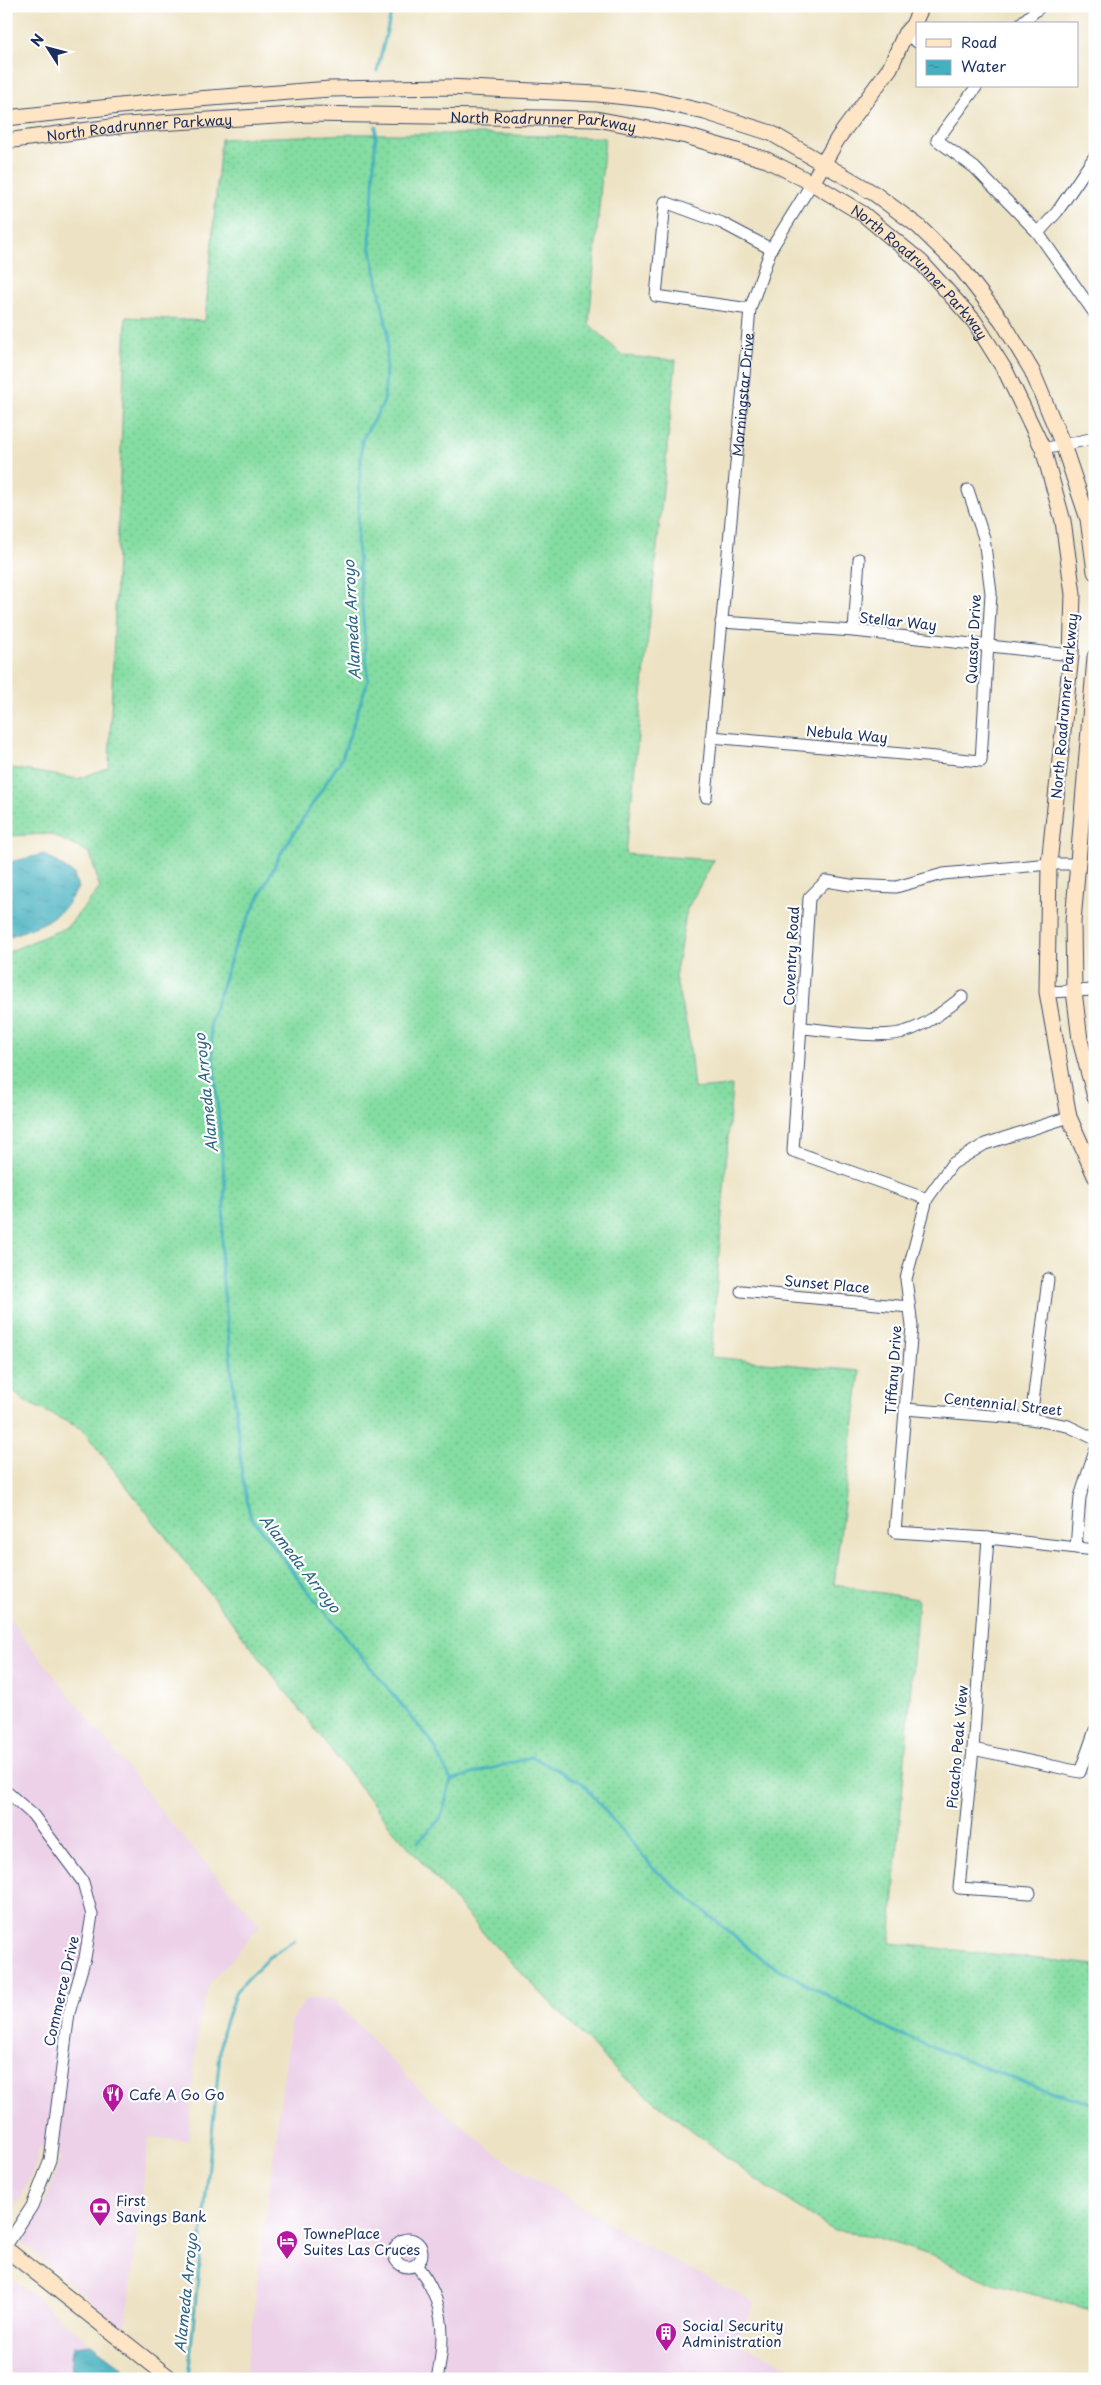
<svg xmlns="http://www.w3.org/2000/svg" width="1101" height="2385" font-family="'Playpen Sans',sans-serif">
<defs>
<pattern id="grass-dots" width="8" height="8" patternUnits="userSpaceOnUse" patternTransform="scale(1.25)"><rect width="8" height="8" fill="#84dda2"/><path d="M2 2h.1M6 6h.1" fill="none" stroke="#71be8e" stroke-width="1.8" stroke-linecap="round"/></pattern>
<pattern id="water-ripples" width="26" height="14" patternUnits="userSpaceOnUse" patternTransform="scale(1.25)"><rect width="26" height="14" fill="#44b1c0"/><path d="M2 4q2-2 4 0t4 0M15 11q2-2 4 0t4 0" fill="none" stroke="#38909f"/></pattern>
</defs>
<rect width="100%" height="100%" fill="#fff"/>
<filter id="ink" filterUnits="userSpaceOnUse"><feTurbulence type="fractalNoise" baseFrequency=".02" numOctaves="2"/><feDisplacementMap in="SourceGraphic" scale="10" xChannelSelector="R" yChannelSelector="G"/><feConvolveMatrix kernelMatrix="1 2 1 2 8 2 1 2 1" color-interpolation-filters="sRGB"/></filter>
<filter id="wash" filterUnits="userSpaceOnUse"><feTurbulence type="fractalNoise" baseFrequency=".0096" numOctaves="4" result="noise"/><feDisplacementMap in="SourceGraphic" scale="20" xChannelSelector="R" yChannelSelector="G"/><feGaussianBlur stdDeviation="1.12" result="paint"/><feColorMatrix in="noise" values="0 0 0 0 0 0 0 0 0 0 0 0 0 0 0 0 0 1.4 0 .05"/><feComposite in="paint" operator="in"/></filter>
<g filter="url(#wash)">
<rect width="100%" height="100%" fill="#ede3c4"/>
<path fill="#ecd1e9" d="M6,1615l168,212 86,98 -30,37 -21,22 -11,43 -10,114 -39,-4 -24,193 -103,-88 24,-41 15,-44 -22,-10 -4,19 -15,34 -14,18z
M306,1999l28,1 95,99 70,57 141,87 115,60 -19,39 81,37h-572l46,-359z
M6,2273l85,71 -16,3 -4,9 1,23h-66z"/>
<path fill="url(#grass-dots)" stroke="#508680" d="M355,134h124l126,4 -16,186 34,32 53,4 -50,494 88,6 -27,49 -12,68 13,55 6,57 38,-3 -21,271 149,14 -26,214 84,14 -28,344 205,22v346l-101,-27 -59,-27 -62,-21 -39,-5 -79,-52 -133,-103 -131,-134 -100,-115 -309,-398 -60,-29 -16,-18v-429l61,-26 33,-39 -10,-35 -40,-19 -44,2v-69l72,12 31,-12 17,-450 79,4 16,-182z"/>
<path fill="url(#water-ripples)" stroke="#30708f" d="M44,854l30,20 4,14 -15,22 -21,14 -36,14v-75z
M91,2344l31,23 -2,12h-48l-1,-23 4,-10z"/>
<g fill="none" stroke-linecap="round" stroke-linejoin="round">
<path stroke="#44b1c0" stroke-width="3" d="M377,71l16,-65
M376,126l-6,119 18,88 -4,69 -22,38 -5,102 11,138 -26,78 -61,95 -45,90 -26,80 15,162 -4,78 21,211 8,41 53,70 129,157 19,38 -10,38 -23,24
M451,1780l81,-23 50,26 71,85 108,91 131,72 143,56 60,17
M188,2379l34,-347 14,-41 33,-34 26,-17"/>
</g>
</g>
<g filter="url(#ink)">
<g fill="none" stroke-linecap="round" stroke-linejoin="round">
<g stroke="#3a4a6d" stroke-width="13">
<g id="street">
<path d="M1020,24l21,-18"/>
<path d="M905,34l12,8"/>
<path d="M977,86l-40,54 38,28 63,65 57,81"/>
<path d="M1038,233l19,-21 38,-56"/>
<path d="M750,309l-94,-13 9,-94 57,21 49,26"/>
<path d="M1043,449l52,-11"/>
<path d="M721,622l133,9 217,24"/>
<path d="M854,631l5,-72"/>
<path d="M711,737l270,24 10,-168 -7,-55 -16,-48"/>
<path id="s1" d="M706,797l44,-488 21,-60 41,-66"/>
<path d="M1047,992l48,-2"/>
<path d="M802,1028c27,2 81,12 105,3 21,-7 38,-21 55,-34"/>
<path d="M1069,1117l-84,27 -33,20 -25,35 -21,80 6,47 -17,206 93,6 107,12"/>
<path d="M927,1199l-134,-48 16,-253 17,-17 24,4 46,2 47,-13 106,-10h29"/>
<path d="M741,1291l168,16"/>
<path d="M905,1409l126,10 37,7 27,13"/>
<path d="M1031,1419l17,-140"/>
<path d="M988,1538l-15,211 -14,139 71,5"/>
<path d="M1076,1548l4,-51 15,-46"/>
<path d="M973,1749l107,23 15,-42"/>
<path d="M6,1791l27,24 50,67 9,33 -7,43 -16,55 -19,147 -18,46 -26,40"/>
<circle cx="408" cy="2253" r="14"/>
<path d="M416,2265c29,34 30,72 21,114"/>
</g>
</g>
<g stroke="#3a4a6d" stroke-width="17">
<g id="secondary">
<path d="M6,118l152,-16 172,-13 118,-2 150,7 56,6 51,12 66,21 104,61 43,32 43,42 41,53 30,50 31,74 25,74 7,53"/>
<path id="s2" d="M6,141l120,-16 183,-11 287,5 90,17 81,24 45,23 51,31 58,48 53,59 32,51 37,77 20,72 10,73 -2,61 -22,209 -2,128 22,125 26,59"/>
<path d="M812,183l26,-45 52,-70 15,-34 8,-9 9,-19"/>
<path d="M1095,657l-22,265 1,69 6,49 15,57"/>
<path d="M6,2249l165,130"/>
</g>
</g>
<use href="#street" stroke="#fff" stroke-width="11"/>
<use href="#secondary" stroke="#fde5c5" stroke-width="15"/>
</g>
</g>
<defs>
<g id="restaurant-pin" transform="scale(1.125)"><path d="M0 17L-7.5 6A9.5 9.5 0 1 1 7.5 6Z" fill="#b5179e" stroke="#fff"/><path d="M-5-6h1v4h1v-4h1v4h1v-4h1v5L-1.5 .5V6h-2V.5L-5-1ZM5-6V6H3V1.5H1.5Q1.5-4 5-6Z" fill="#fff"/></g>
<g id="bank-pin" transform="scale(1.125)"><path d="M0 17L-7.5 6A9.5 9.5 0 1 1 7.5 6Z" fill="#b5179e" stroke="#fff"/><path d="M-6-4H6V4H-6ZM0-2.3a2.3 2.3 0 1 0 0 4.6a2.3 2.3 0 1 0 0-4.6Z" fill="#fff"/></g>
<g id="hotel-pin" transform="scale(1.125)"><path d="M0 17L-7.5 6A9.5 9.5 0 1 1 7.5 6Z" fill="#b5179e" stroke="#fff"/><path d="M-6-4.5h1.5V1H6V5H4.5V3h-9V5H-6ZM-4 0a1.8 1.8 0 1 1 3.6 0ZM.5 0V-2.5h3Q6-2.5 6 0Z" fill="#fff"/></g>
<g id="building-pin" transform="scale(1.125)"><path d="M0 17L-7.5 6A9.5 9.5 0 1 1 7.5 6Z" fill="#b5179e" stroke="#fff"/><path d="M-4-6H4V6H1V3H-1V6H-4ZM-2.5-4.3h1.7v1.8h-1.7ZM.8-4.3h1.7v1.8H.8ZM-2.5-1h1.7V.8h-1.7ZM.8-1h1.7V.8H.8Z" fill="#fff"/></g>
</defs>
<g fill-rule="evenodd">
<use href="#restaurant-pin" x="113" y="2094"/>
<use href="#bank-pin" x="100" y="2208"/>
<use href="#hotel-pin" x="287" y="2241"/>
<use href="#building-pin" x="666" y="2333"/>
</g>
<g text-anchor="middle" dominant-baseline="central" stroke-width="4.5" stroke-linejoin="round" paint-order="stroke">
<g font-size="14" fill="#1b2f5e" stroke="#fff">
<text stroke="none"><textPath href="#s2" startOffset="539">North Roadrunner Parkway</textPath></text>
<text stroke="none"><textPath href="#s2" startOffset="134">North Roadrunner Parkway</textPath></text>
<text stroke="none"><textPath href="#s2" startOffset="959">North Roadrunner Parkway</textPath></text>
<text stroke="none"><textPath href="#s1" startOffset="404">Morningstar Drive</textPath></text>
<text transform="translate(898 621) rotate(6)">Stellar Way</text>
<text transform="translate(973 639) rotate(-87)">Quasar Drive</text>
<text transform="translate(1064 706) rotate(-85)">North Roadrunner Parkway</text>
<text transform="translate(847 734) rotate(5)">Nebula Way</text>
<text transform="translate(791 956) rotate(-87)">Coventry Road</text>
<text transform="translate(827 1284) rotate(5)">Sunset Place</text>
<text transform="translate(893 1370) rotate(-86)">Tiffany Drive</text>
<text transform="translate(1003 1404) rotate(6)">Centennial Street</text>
<text transform="translate(957 1747) rotate(-85)">Picacho Peak View</text>
<text transform="translate(61 1991) rotate(-77)">Commerce Drive</text>
</g>
<g font-size="14" fill="#1b2f5e" stroke="#fff" text-anchor="start">
<text x="129" y="2094">Cafe A Go Go</text>
<text x="116" y="2200">First<tspan x="116" dy="16">Savings Bank</tspan></text>
<text x="303" y="2233">TownePlace<tspan x="303" dy="16">Suites Las Cruces</tspan></text>
<text x="682" y="2325">Social Security<tspan x="682" dy="16">Administration</tspan></text>
</g>
<g font-size="15" font-style="italic" fill="#2b6385" stroke="#fff">
<text transform="translate(351 620) rotate(-93)">Alameda Arroyo</text>
<text transform="translate(205 1093) rotate(-96)">Alameda Arroyo</text>
<text transform="translate(301 1563) rotate(52)">Alameda Arroyo</text>
<text transform="translate(185 2293) rotate(-84)">Alameda Arroyo</text>
</g>
</g>
<rect width="1101" height="2385" fill="none" stroke="#fff" stroke-width="25"/>
<rect x="916" y="22" width="162" height="65" fill="#ffffff" stroke="#a4acbf"/>
<rect x="926" y="39" width="25" height="8" fill="#fde5c5" stroke="#a4acbf"/>
<text x="961" y="48" font-size="15" fill="#1b2f5e">Road</text>
<rect x="926" y="60" width="25" height="15" fill="url(#water-ripples)" stroke="#a4acbf"/>
<text x="961" y="72" font-size="15" fill="#1b2f5e">Water</text>
<g transform="translate(48 48) rotate(306)" stroke="#ffffff" stroke-width="4" paint-order="stroke">
<path d="M0-4L9 19L0 12L-9 19Z" fill="#1b2f5e"/>
<text y="-8" font-size="14" font-weight="bold" text-anchor="middle" fill="#1b2f5e">N</text>
</g>
</svg>
